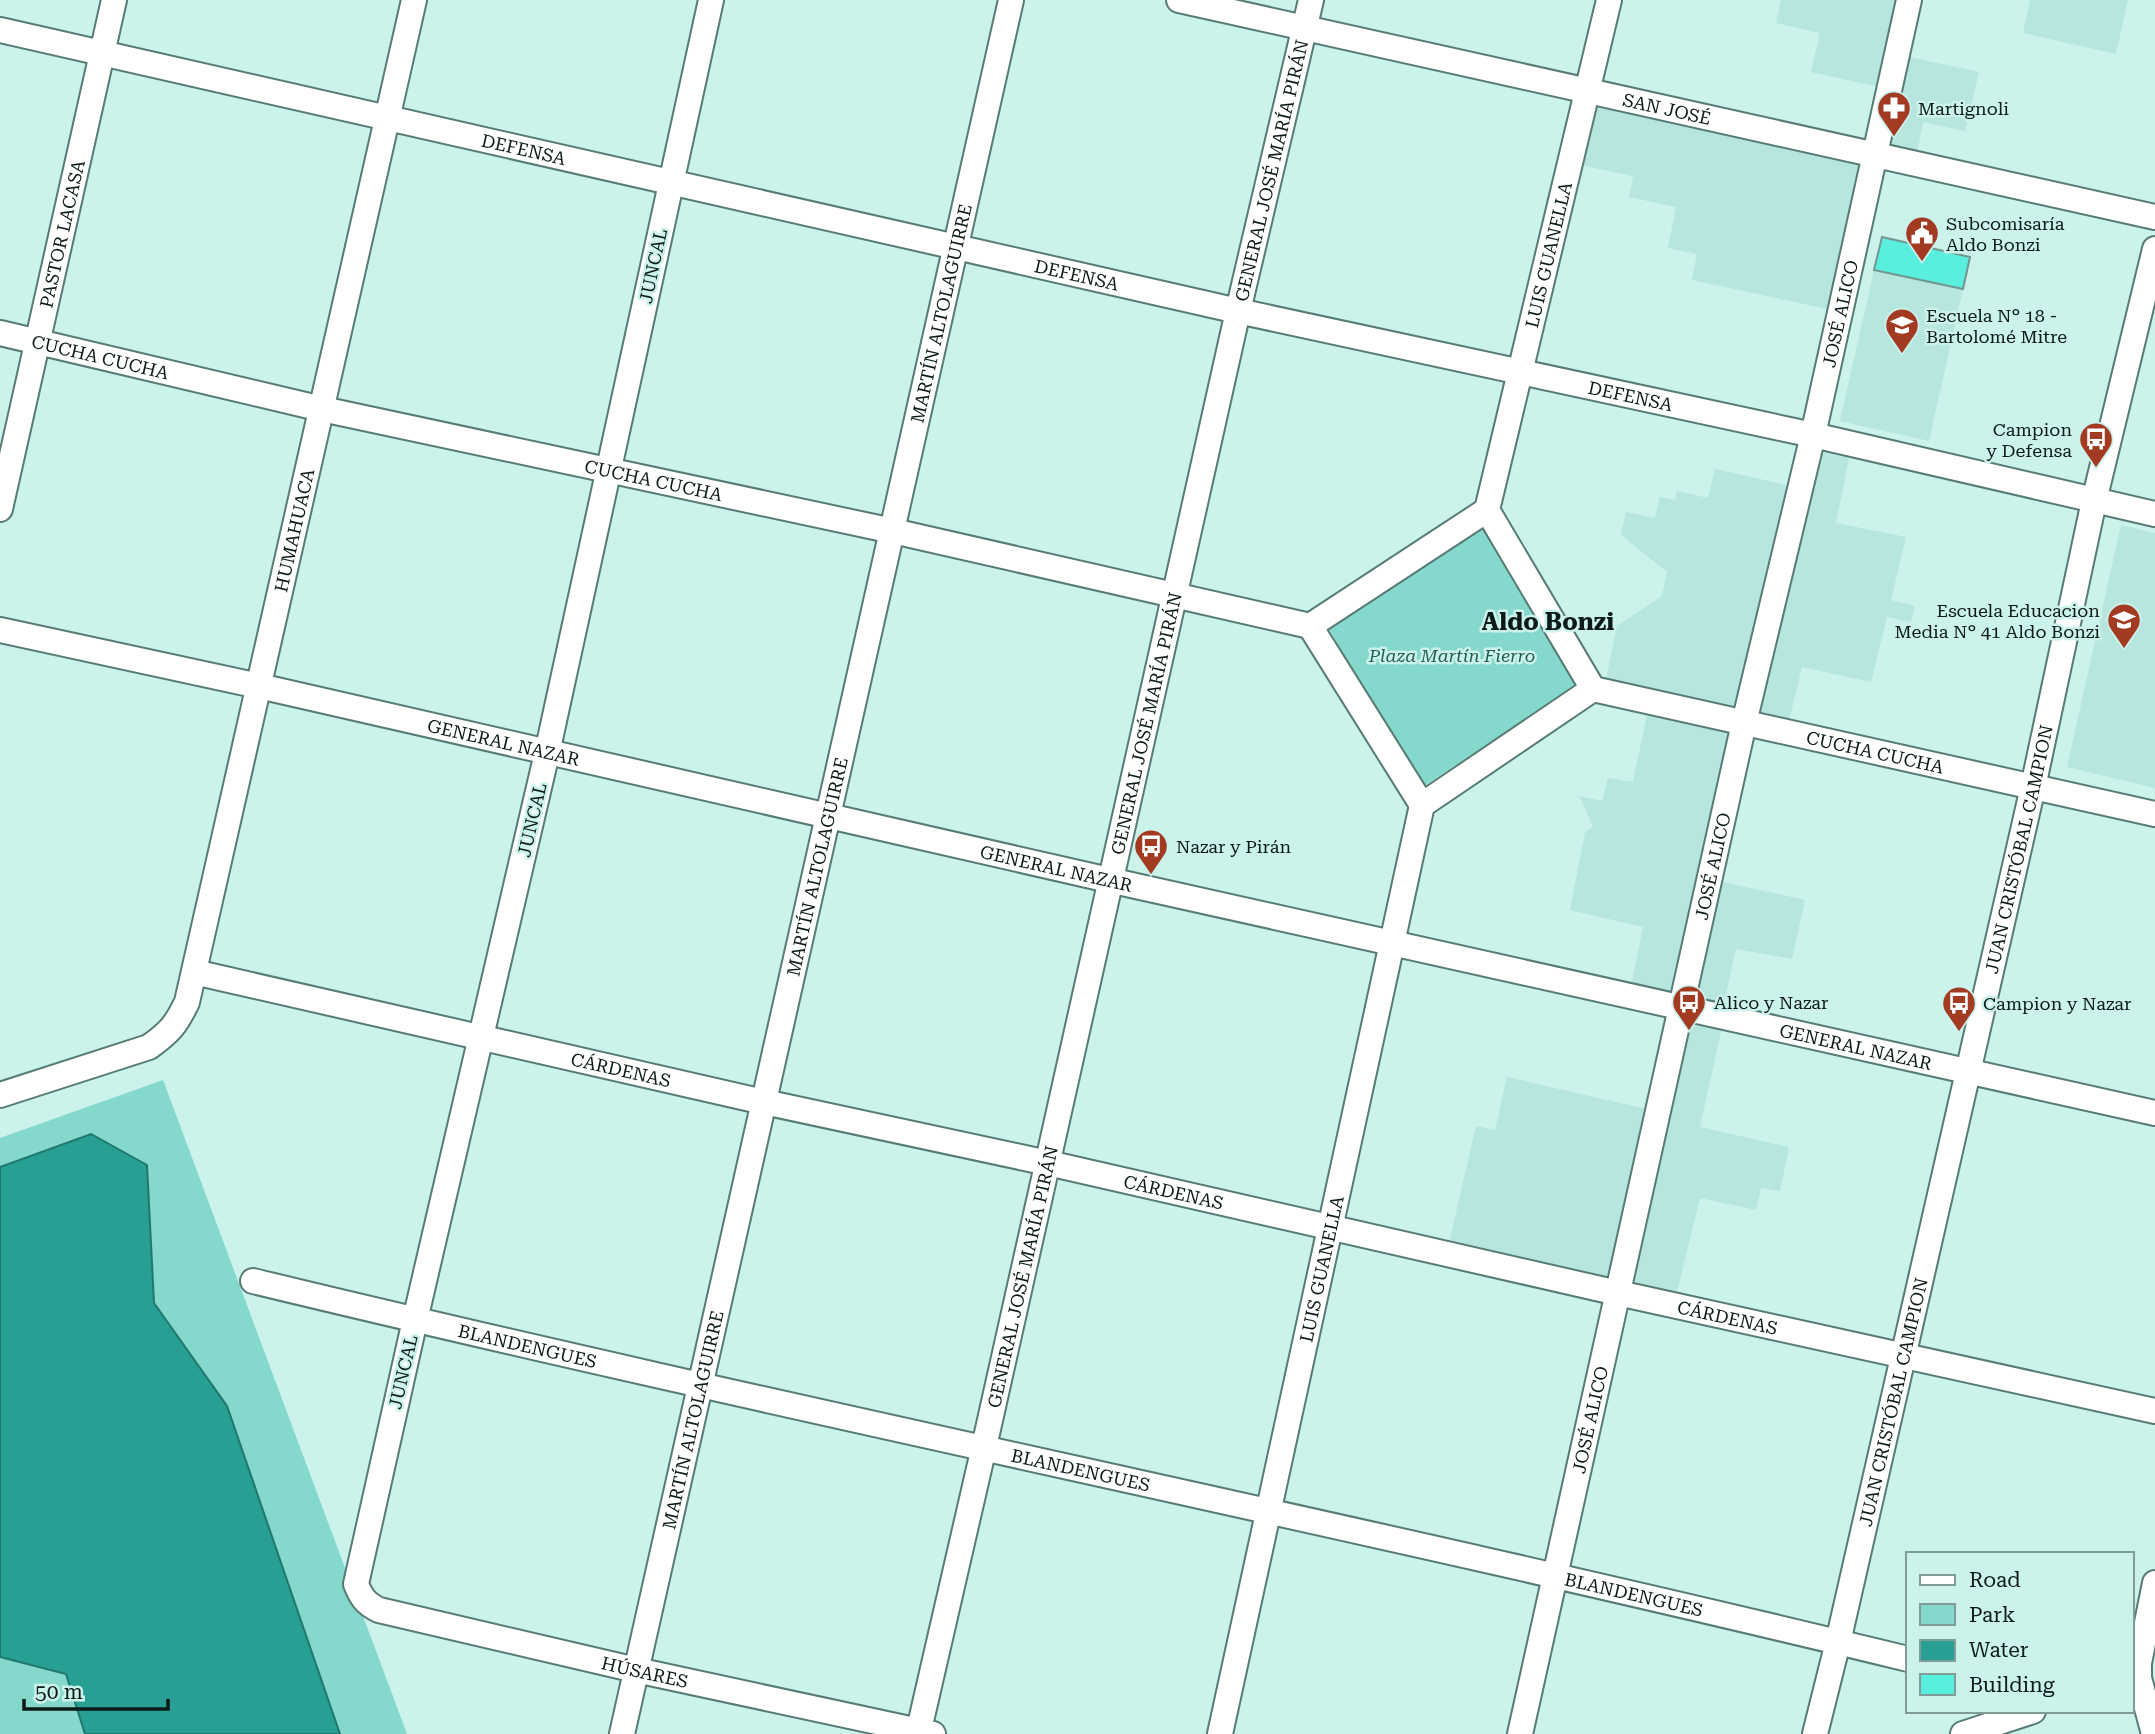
<svg xmlns="http://www.w3.org/2000/svg" width="2155" height="1734" font-family="'Roboto Serif',serif">
<rect width="100%" height="100%" fill="#cbf2eb"/>
<path fill="#b6e6de" d="M1781,0h118l-19,87 -69,-15 9,-39 -44,-10z
M2030,0h98l-12,54 -93,-21z
M1905,56l74,16 -14,59 -42,-9 -6,32 -28,-8z
M1598,105l252,52 13,14 -31,139 -140,-30 5,-26 -29,-6 8,-41 -47,-10 4,-21 -53,-11 12,-52z
M1874,270l89,19 -34,152 -89,-20z
M1825,453l24,5 -13,65 70,14 -15,63 24,6 -4,16 -24,-5 -16,65 -69,-15 -13,54 -26,-6 -4,-6 59,-254z
M1715,469l76,17 -56,223 -130,-25 12,-58 45,-30 5,-24 -46,-37 5,-23 29,6 5,-21 15,3 2,-9 31,7z
M2121,525l34,8v255l-88,-21z
M1648,709l76,18 7,8 -58,257 -5,2 -37,-8 12,-59 -73,-17 15,-78 8,-6 -14,-30 23,5 6,-23 25,4z
M1718,881l87,19 -13,59 -56,-10 -13,60 -24,-7 -5,-10z
M1701,1023l21,4 -22,100 89,20 -9,44 -19,-3 -5,22 -56,-12 -24,98 -44,-12 56,-256z
M1507,1077l144,33 -40,161 -6,5 -8,1 -148,-34 27,-117 19,4z"/>
<path fill="#84d8cc" d="M1484,524l95,159 -158,105 -94,-163z
M163,1080l244,654h-407v-596z"/>
<path fill="#289f93" stroke="#20776e" stroke-width="2" d="M91,1134l56,31 7,138 73,103 113,328h-255l-19,-60 -66,-17v-490z"/>
<path fill="#59efde" stroke="#729691" stroke-width="2" d="M1882,237l88,20 -7,32 -89,-19z"/>
<g fill="none" stroke-linecap="round" stroke-linejoin="round">
<g stroke="#577b75" stroke-width="28">
<g id="minor">
<path id="s1" d="M711,0l-164,753 -132,567 -59,264c5,13 10,20 23,26l257,60 297,64"/>
<path id="s2" d="M1179,0l976,217"/>
<path id="s3" d="M0,30l1238,281 575,124 342,79"/>
<path id="s4" d="M0,333l322,76 571,122 417,95"/>
<path id="s5" d="M0,509l114,-509"/>
<path d="M1487,510l106,179"/>
<path id="s6" d="M1310,626l177,-116 122,-510"/>
<path d="M1310,626l112,179"/>
<path id="s7" d="M0,630l259,56 850,194 1046,233"/>
<path id="s8" d="M1593,689l562,125"/>
<path id="s9" d="M194,972l570,130 284,61 570,130 537,118"/>
<path id="s10" d="M0,1095l149,-48c21,-15 27,-22 38,-45l227,-1002"/>
<path id="s11" d="M253,1281c550,133 1105,244 1655,378"/>
<path id="s12" d="M622,1734l389,-1734"/>
<path id="s13" d="M918,1734l66,-287 254,-1136 73,-311"/>
<path id="s14" d="M1220,1734l202,-929 171,-116"/>
<path id="s15" d="M1520,1734l224,-1011 69,-288 96,-435"/>
<path id="s16" d="M1815,1734l23,-92 195,-855 61,-286 61,-252"/>
<path d="M1963,1734l70,-23"/>
<path d="M2154,1734l-15,-56v-15l16,-80"/>
</g>
</g>
<use href="#minor" stroke="#fff" stroke-width="24"/>
</g>
<defs>
<g id="pharmacy-pin" transform="scale(1.75)"><path d="M0 17L-7.5 6A9.5 9.5 0 1 1 7.5 6Z" fill="#a33a22" stroke="#cbf2eb"/><path d="M-2-6h4v4h4v4h-4v4h-4v-4h-4v-4h4Z" fill="#fff"/></g>
<g id="civic-pin" transform="scale(1.75)"><path d="M0 17L-7.5 6A9.5 9.5 0 1 1 7.5 6Z" fill="#a33a22" stroke="#cbf2eb"/><path d="M-.6-6.5H3V-4.5H.6V-3L4-1V1h2V6H-6V1h2V-1L-.6-3ZM-1.2 2.5V6h2.4V2.5Z" fill="#fff"/></g>
<g id="school-pin" transform="scale(1.75)"><path d="M0 17L-7.5 6A9.5 9.5 0 1 1 7.5 6Z" fill="#a33a22" stroke="#cbf2eb"/><path d="M0-5L7-2L0 1L-7-2ZM-4 1L0 2.5L4 1V4Q0 6-4 4Z" fill="#fff"/></g>
<g id="bus-pin" transform="scale(1.75)"><path d="M0 17L-7.5 6A9.5 9.5 0 1 1 7.5 6Z" fill="#a33a22" stroke="#cbf2eb"/><path d="M-5-6H5V4H4V6H2V4H-2V6H-4V4H-5ZM-3.5-4V0h7V-4ZM-3.5 1.2v1.5H-2V1.2ZM2 1.2v1.5H3.5V1.2Z" fill="#fff"/></g>
</defs>
<g fill-rule="evenodd">
<use href="#pharmacy-pin" x="1894" y="108"/>
<use href="#civic-pin" x="1922" y="233"/>
<use href="#school-pin" x="1902" y="325"/>
<use href="#bus-pin" x="2096" y="439"/>
<use href="#school-pin" x="2124" y="620"/>
<use href="#bus-pin" x="1151" y="846"/>
<use href="#bus-pin" x="1689" y="1002"/>
<use href="#bus-pin" x="1959" y="1003"/>
</g>
<g text-anchor="middle" dominant-baseline="central" stroke-width="5" stroke-linejoin="round" paint-order="stroke">
<g font-size="18" fill="#0c1a18" stroke="#cbf2eb">
<text stroke="none"><textPath href="#s2" startOffset="500">SAN JOSÉ</textPath></text>
<text stroke="none"><textPath href="#s3" startOffset="537">DEFENSA</textPath></text>
<text stroke="none"><textPath href="#s13" startOffset="1603">GENERAL JOSÉ MARÍA PIRÁN</textPath></text>
<text stroke="none"><textPath href="#s5" startOffset="282">PASTOR LACASA</textPath></text>
<text stroke="none"><textPath href="#s6" startOffset="474">LUIS GUANELLA</textPath></text>
<text transform="translate(653 266) rotate(-78)">JUNCAL</text>
<text stroke="none"><textPath href="#s3" startOffset="1104">DEFENSA</textPath></text>
<text stroke="none"><textPath href="#s12" startOffset="1456">MARTÍN ALTOLAGUIRRE</textPath></text>
<text stroke="none"><textPath href="#s15" startOffset="1456">JOSÉ ALICO</textPath></text>
<text stroke="none"><textPath href="#s4" startOffset="103">CUCHA CUCHA</textPath></text>
<text stroke="none"><textPath href="#s3" startOffset="1671">DEFENSA</textPath></text>
<text stroke="none"><textPath href="#s4" startOffset="670">CUCHA CUCHA</textPath></text>
<text stroke="none"><textPath href="#s10" startOffset="700">HUMAHUACA</textPath></text>
<text stroke="none"><textPath href="#s13" startOffset="1036">GENERAL JOSÉ MARÍA PIRÁN</textPath></text>
<text stroke="none"><textPath href="#s7" startOffset="516">GENERAL NAZAR</textPath></text>
<text stroke="none"><textPath href="#s8" startOffset="289">CUCHA CUCHA</textPath></text>
<text transform="translate(532 820) rotate(-77)">JUNCAL</text>
<text stroke="none"><textPath href="#s16" startOffset="908">JUAN CRISTÓBAL CAMPION</textPath></text>
<text stroke="none"><textPath href="#s12" startOffset="889">MARTÍN ALTOLAGUIRRE</textPath></text>
<text stroke="none"><textPath href="#s15" startOffset="889">JOSÉ ALICO</textPath></text>
<text stroke="none"><textPath href="#s7" startOffset="1083">GENERAL NAZAR</textPath></text>
<text stroke="none"><textPath href="#s7" startOffset="1902">GENERAL NAZAR</textPath></text>
<text stroke="none"><textPath href="#s9" startOffset="438">CÁRDENAS</textPath></text>
<text stroke="none"><textPath href="#s9" startOffset="1004">CÁRDENAS</textPath></text>
<text stroke="none"><textPath href="#s14" startOffset="476">LUIS GUANELLA</textPath></text>
<text stroke="none"><textPath href="#s13" startOffset="469">GENERAL JOSÉ MARÍA PIRÁN</textPath></text>
<text stroke="none"><textPath href="#s9" startOffset="1572">CÁRDENAS</textPath></text>
<text stroke="none"><textPath href="#s11" startOffset="282">BLANDENGUES</textPath></text>
<text transform="translate(403 1372) rotate(-77)">JUNCAL</text>
<text stroke="none"><textPath href="#s16" startOffset="341">JUAN CRISTÓBAL CAMPION</textPath></text>
<text stroke="none"><textPath href="#s12" startOffset="322">MARTÍN ALTOLAGUIRRE</textPath></text>
<text stroke="none"><textPath href="#s15" startOffset="322">JOSÉ ALICO</textPath></text>
<text stroke="none"><textPath href="#s11" startOffset="849">BLANDENGUES</textPath></text>
<text stroke="none"><textPath href="#s11" startOffset="1416">BLANDENGUES</textPath></text>
<text stroke="none"><textPath href="#s1" startOffset="1932">HÚSARES</textPath></text>
</g>
<g font-size="18" fill="#0c1a18" stroke="#cbf2eb" text-anchor="start">
<text x="1918" y="108">Martignoli</text>
<text x="1946" y="223">Subcomisaría<tspan x="1946" dy="21">Aldo Bonzi</tspan></text>
<text x="1926" y="315">Escuela N° 18 -<tspan x="1926" dy="21">Bartolomé Mitre</tspan></text>
<text x="2072" y="429" text-anchor="end">Campion<tspan x="2072" dy="21">y Defensa</tspan></text>
<text x="2100" y="610" text-anchor="end">Escuela Educacion<tspan x="2100" dy="21">Media N° 41 Aldo Bonzi</tspan></text>
<text x="1176" y="846">Nazar y Pirán</text>
<text x="1714" y="1002">Alico y Nazar</text>
<text x="1983" y="1003">Campion y Nazar</text>
</g>
<g font-size="18" font-style="italic" fill="#205e56" stroke="#cbf2eb">
<text x="1452" y="655">Plaza Martín Fierro</text>
</g>
<g font-size="24" font-weight="bold" fill="#0c1a18" stroke="#cbf2eb">
<text x="1548" y="622">Aldo Bonzi</text>
</g>
</g>
<rect x="1906" y="1552" width="228" height="161" fill="#cbf2eb" stroke="#7f9c97" stroke-width="2"/>
<rect x="1920" y="1575" width="35" height="10" fill="#ffffff" stroke="#7f9c97" stroke-width="2"/>
<text x="1969" y="1587" font-size="21" fill="#0c1a18">Road</text>
<rect x="1920" y="1604" width="35" height="21" fill="#84d8cc" stroke="#7f9c97" stroke-width="2"/>
<text x="1969" y="1622" font-size="21" fill="#0c1a18">Park</text>
<rect x="1920" y="1640" width="35" height="21" fill="#289f93" stroke="#7f9c97" stroke-width="2"/>
<text x="1969" y="1657" font-size="21" fill="#0c1a18">Water</text>
<rect x="1920" y="1674" width="35" height="21" fill="#59efde" stroke="#7f9c97" stroke-width="2"/>
<text x="1969" y="1692" font-size="21" fill="#0c1a18">Building</text>
<path d="M24 1699v10h144v-10" fill="none" stroke="#0c1a18" stroke-width="3.5"/>
<text x="35" y="1699" font-size="21" fill="#0c1a18" stroke="#cbf2eb" stroke-width="5" paint-order="stroke">50 m</text>
</svg>
